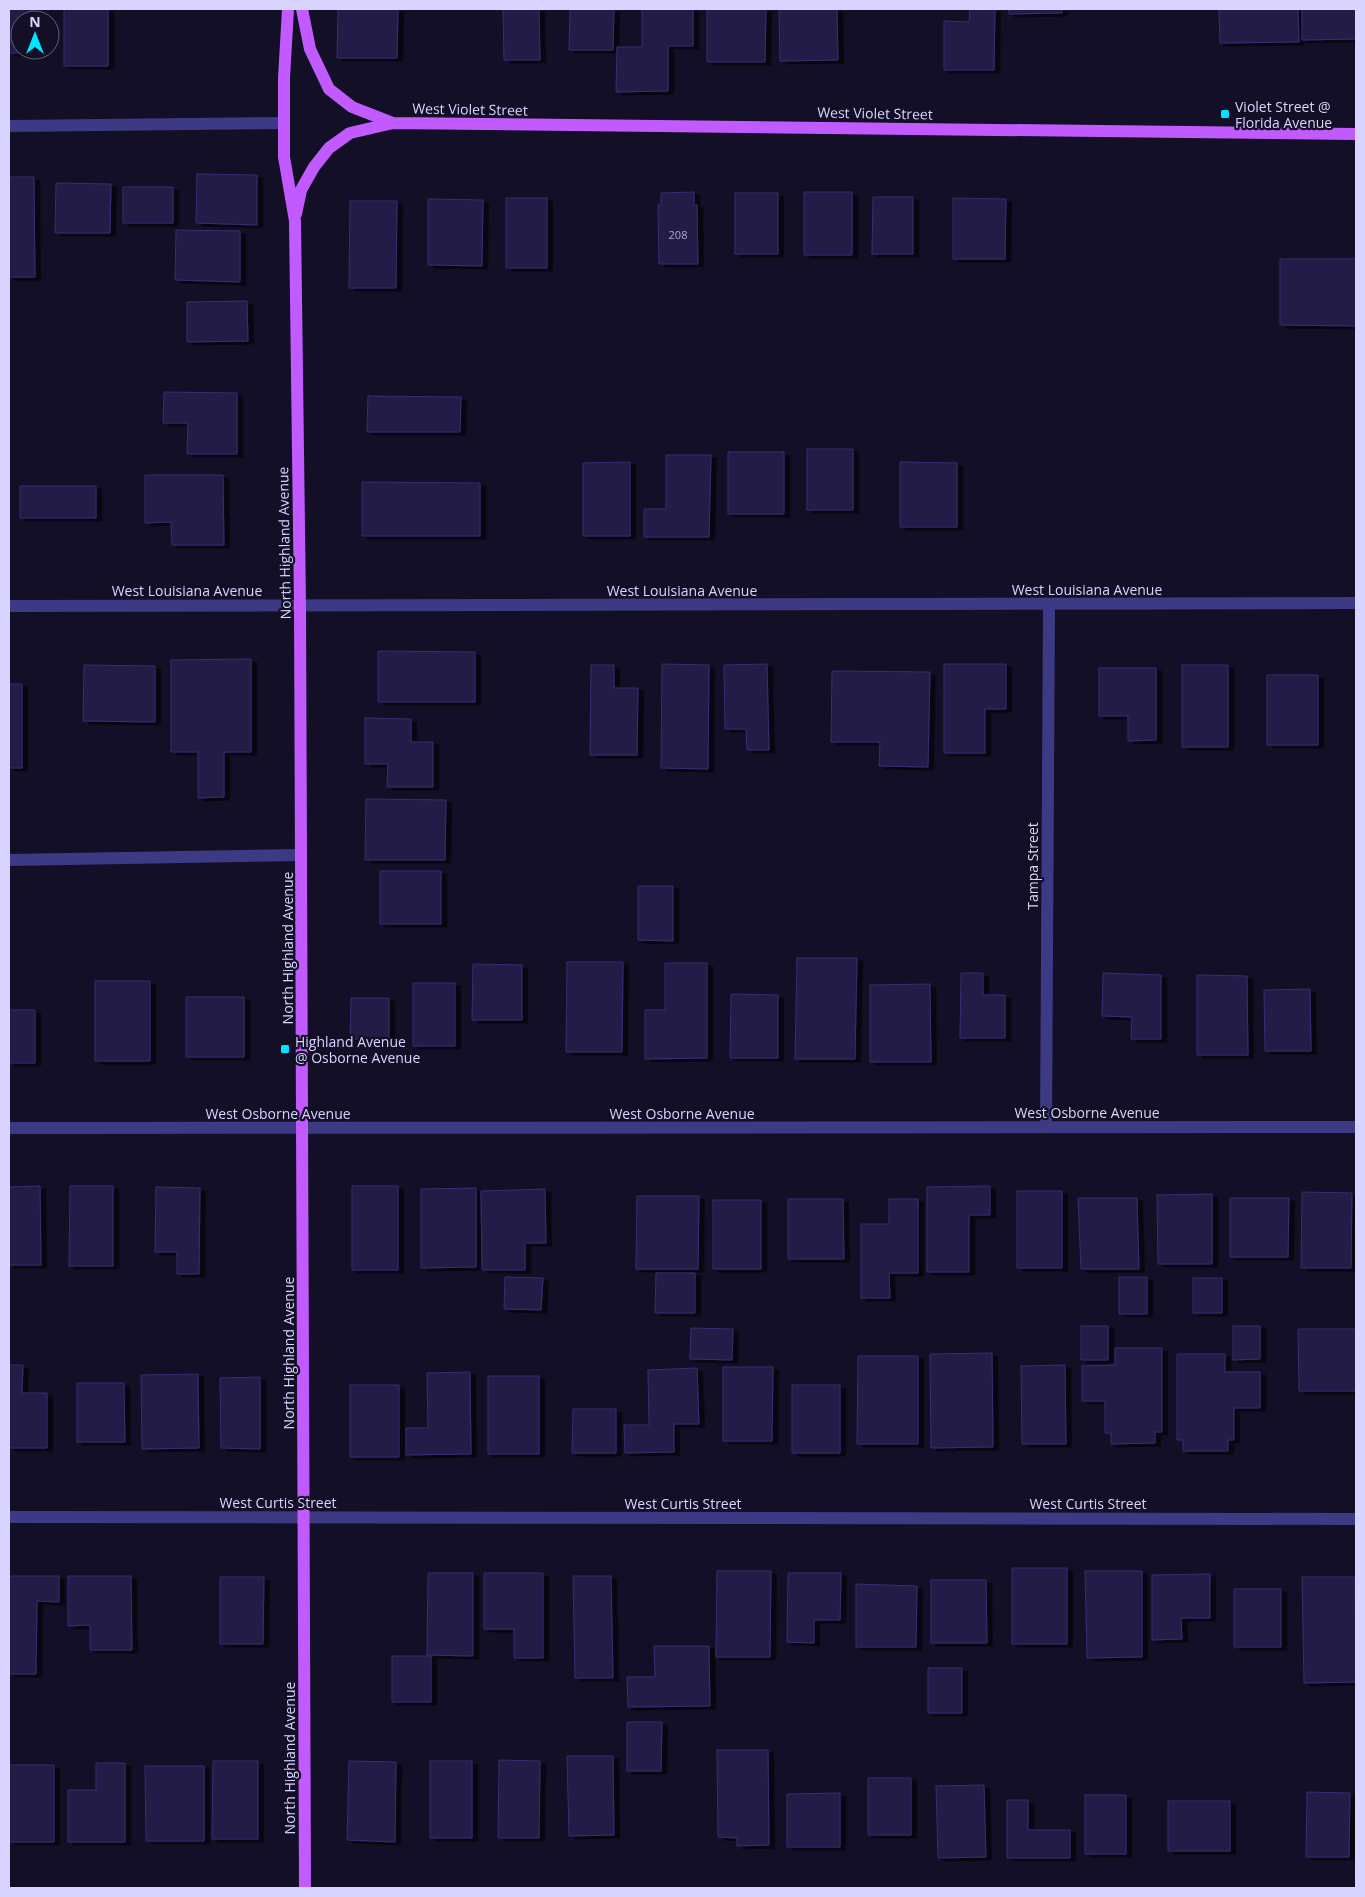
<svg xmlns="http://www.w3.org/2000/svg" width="1365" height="1897" font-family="'Open Sans',sans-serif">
<defs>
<filter id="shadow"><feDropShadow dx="5.5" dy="3" stdDeviation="0" flood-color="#0009"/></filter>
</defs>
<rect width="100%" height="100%" fill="#130f26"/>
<path fill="#241b47" stroke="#3b2d73" filter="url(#shadow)" d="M9,9h23v11h-12v30h12v3h-23z
M64,9h44v57h-44z
M338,9h60l-1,49h-60z
M503,9h36l1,51h-36z
M570,9h44l-1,41h-44z
M642,9h51v37h-25v45l-52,1 1,-45h25z
M707,9h59l-1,53h-58z
M779,9h58l1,51 -58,1z
M970,9h25l-1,61h-50v-49l25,1z
M1009,9h53v4l-53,1z
M1219,9h79l1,33 -79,1z
M1302,9h54v30l-54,1z
M197,174l60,1v50l-61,-2z
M9,177h25l1,100h-26z
M56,183l55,1 -1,49h-55z
M123,187h50v36h-50z
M694,192v13h3l1,59h-39l-1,-59h3v-12z
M804,192h48v63h-48z
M735,193h43v61h-43z
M873,197h40v57h-41z
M506,198h41v70h-41z
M953,198l53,1 -1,60h-52z
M428,199l55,1 -1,66 -54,-1z
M350,201h47l-1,87h-47z
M176,230l64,1v51l-65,-2z
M1280,259h76v67l-76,-1z
M247,301l1,40 -61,1v-40z
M164,392l73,1v61h-50l1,-31h-25z
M368,396l93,1 -1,35h-93z
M807,449h46v61h-46z
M728,452h56v62h-56z
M666,455h45l-2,82h-65v-28h22z
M630,462v74h-47v-73z
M900,462l57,1v64h-57z
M145,475h78l1,70h-52l-1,-23 -26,1z
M362,482l118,1v53h-118z
M20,486h76v32h-76z
M378,651l97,1v50h-97z
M251,659v93h-27v45l-26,1v-46h-27v-92z
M662,664l47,1 -1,104 -47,-1z
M767,664l2,86h-22l-1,-21h-21l-1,-64z
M944,664h62v45h-21v44h-41z
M84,665l71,1v56l-72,-1z
M591,665h23v23h24l-1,67h-47z
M1182,665h46v82h-46z
M1099,668h57v72l-28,1v-25h-29z
M832,671l98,1 -2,95 -49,-1 1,-24h-49z
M1267,675h51v70h-51z
M9,684h13v84h-13z
M365,718l46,1v23h22v45h-46l1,-23h-23z
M366,799l80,1 -1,60h-80z
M380,871h61v53h-61z
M638,886h35v55l-35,-1z
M797,958h60l-2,101h-60z
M567,962h56l-1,90h-56z
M665,963h42v95l-62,1v-49h20z
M473,964l49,1v55h-50z
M961,973h22v22h22v43h-45z
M1103,973l58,2v64h-30l1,-22 -30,-1z
M1197,975l50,1 1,79h-51z
M95,981h55v80h-55z
M413,983h42v63h-42z
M930,984l1,78h-61v-77z
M1310,989l1,62h-46l-1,-61z
M731,994l47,1v63h-48z
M186,997h58v60h-58z
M351,998h38v41h-39z
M9,1010h26v53h-26z
M40,1186l1,79h-32v-78z
M70,1186h43v80h-44z
M352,1186h46v84h-46z
M990,1186v29h-21v57h-42v-85z
M156,1187l44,1 -1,86h-22v-22h-22z
M476,1188v79l-55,1v-79z
M545,1189l1,54h-21v27h-43l-1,-79z
M1017,1191h45v77h-45z
M1302,1192l50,1 -1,75h-50z
M1212,1194v70h-54l-1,-69z
M637,1196h62l-1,73h-62z
M1078,1198h59l2,71h-58z
M1230,1198h59l-1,59h-58z
M788,1199h55l1,60h-56z
M889,1199h29v74h-29l1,25h-29v-74h28z
M713,1200h48v69h-48z
M656,1273h39v40h-40z
M505,1277l38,1 -2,32 -37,-1z
M1119,1277h28v37h-28z
M1193,1278h29v35h-29z
M1081,1326h27v34h-27z
M1233,1326h27v33l-27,1z
M691,1328l42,1 -1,31 -42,-1z
M1298,1329h58v62h-57z
M1115,1348h47v84h-7v11l-44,1v-11h-6v-32h-23v-35l33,-1z
M992,1353l1,94 -62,1 -1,-94z
M1177,1354h48v18h35v36h-26v32h-6v11h-45v-11h-6z
M858,1356h60v88h-61z
M9,1365h14l-1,28h25v55h-38z
M1065,1365l1,79h-44l-1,-78z
M723,1367h50l-1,74h-49z
M697,1368l2,56h-25v28l-49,1 -1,-28h25l-1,-55z
M470,1372l1,82 -65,1v-27h22l-1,-55z
M198,1374l1,74 -57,1 -1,-74z
M488,1376h51v78h-51z
M260,1377v72l-39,-1 -1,-70z
M77,1383h47l1,59h-48z
M350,1385h49v72h-49z
M792,1385h48v68h-48z
M573,1409h43v44h-44z
M1012,1568h55v76h-55z
M717,1571h54l-1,86h-54z
M1085,1571h57v86l-55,1z
M428,1573h45v83l-46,-1z
M484,1573h59v85h-29v-29h-30z
M788,1573h53l-1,47h-26v23l-27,-1z
M1210,1574v44h-29l1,21 -30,1v-65z
M9,1576h50v26l-22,-1 -1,73h-27z
M68,1576h63l1,74h-42v-25l-22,1z
M573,1576h38l2,102h-38z
M220,1577h44l-1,67h-43z
M1302,1577h53l1,105 -52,1z
M931,1580h55l1,63h-56z
M856,1584l61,2 -1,61h-60z
M1234,1589h47v58h-47z
M654,1646h55l1,60 -82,1 -1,-30h28z
M392,1656h39v46h-39z
M928,1668h34v45h-34z
M627,1722h35l-1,49h-34z
M717,1750h51l1,95 -32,1v-8l-19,-1z
M567,1756h46l1,79 -45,1z
M499,1760l41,1 -1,77h-41z
M213,1761h45v78h-46z
M349,1761l47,1 -1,80 -48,-2z
M430,1761h42v77h-42z
M96,1763h29v79h-57v-52h28z
M9,1765h45v77h-45z
M145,1766h59v75h-58z
M868,1778h43v57h-43z
M984,1785l2,72 -48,1 -2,-72z
M1307,1792l43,1 -1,64h-43z
M840,1793v54h-53v-53z
M1085,1795h41v59h-41z
M1007,1800h21v30h42v28h-63z
M1168,1801h62v50h-62z"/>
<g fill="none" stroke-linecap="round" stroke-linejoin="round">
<path stroke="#3d3a85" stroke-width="12" d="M9,860l292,-5"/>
<path stroke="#3d3a85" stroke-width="12" d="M9,126l275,-3
M9,606l1347,-3
M1046,1127l3,-522
M9,1517l1347,2"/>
<path stroke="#3d3a85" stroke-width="12" d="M9,1128l1347,-1"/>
<path stroke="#c25bff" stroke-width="12" d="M288,9l-4,69v79l11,64 5,384 5,1283
M302,9l8,40 19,40 23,18 41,16
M296,214l5,-24 13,-23 15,-19 21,-15 43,-10 963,11"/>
</g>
<g fill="#00e5ff" stroke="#130f26" stroke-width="2">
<rect x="1220" y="109" width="10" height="10" rx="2.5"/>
<rect x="280" y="1044" width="10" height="10" rx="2.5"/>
</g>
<g text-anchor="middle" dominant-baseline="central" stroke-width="4.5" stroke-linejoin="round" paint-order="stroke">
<g font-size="11" fill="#aca6d1">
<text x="678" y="234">208</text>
</g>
<g font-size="14" fill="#d9d4ff" stroke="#130f26" text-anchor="start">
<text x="1235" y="106">Violet Street @<tspan x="1235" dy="16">Florida Avenue</tspan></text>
<text x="295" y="1041">Highland Avenue<tspan x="295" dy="16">@ Osborne Avenue</tspan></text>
</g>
<g font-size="14" fill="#d9d4ff" stroke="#130f26">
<text transform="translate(470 109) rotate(1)">West Violet Street</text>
<text transform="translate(875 113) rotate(1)">West Violet Street</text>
<text transform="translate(284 543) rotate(-91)">North Highland Avenue</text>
<text x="1087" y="589">West Louisiana Avenue</text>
<text x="187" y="590">West Louisiana Avenue</text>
<text x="682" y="590">West Louisiana Avenue</text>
<text transform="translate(1032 866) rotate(-90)">Tampa Street</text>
<text transform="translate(287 948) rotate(-90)">North Highland Avenue</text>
<text x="1087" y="1112">West Osborne Avenue</text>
<text x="278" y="1113">West Osborne Avenue</text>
<text x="682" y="1113">West Osborne Avenue</text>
<text transform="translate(288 1353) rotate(-90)">North Highland Avenue</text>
<text x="278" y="1502">West Curtis Street</text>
<text x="683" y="1503">West Curtis Street</text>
<text x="1088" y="1503">West Curtis Street</text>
<text transform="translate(289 1758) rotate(-90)">North Highland Avenue</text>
</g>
</g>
<rect width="1365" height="1897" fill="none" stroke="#d9d4ff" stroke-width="20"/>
<g transform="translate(35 35)"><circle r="24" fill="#130f26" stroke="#625e7d"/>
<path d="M0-4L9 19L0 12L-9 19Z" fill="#00e5ff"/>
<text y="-8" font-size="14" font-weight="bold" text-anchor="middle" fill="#d9d4ff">N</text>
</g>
</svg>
